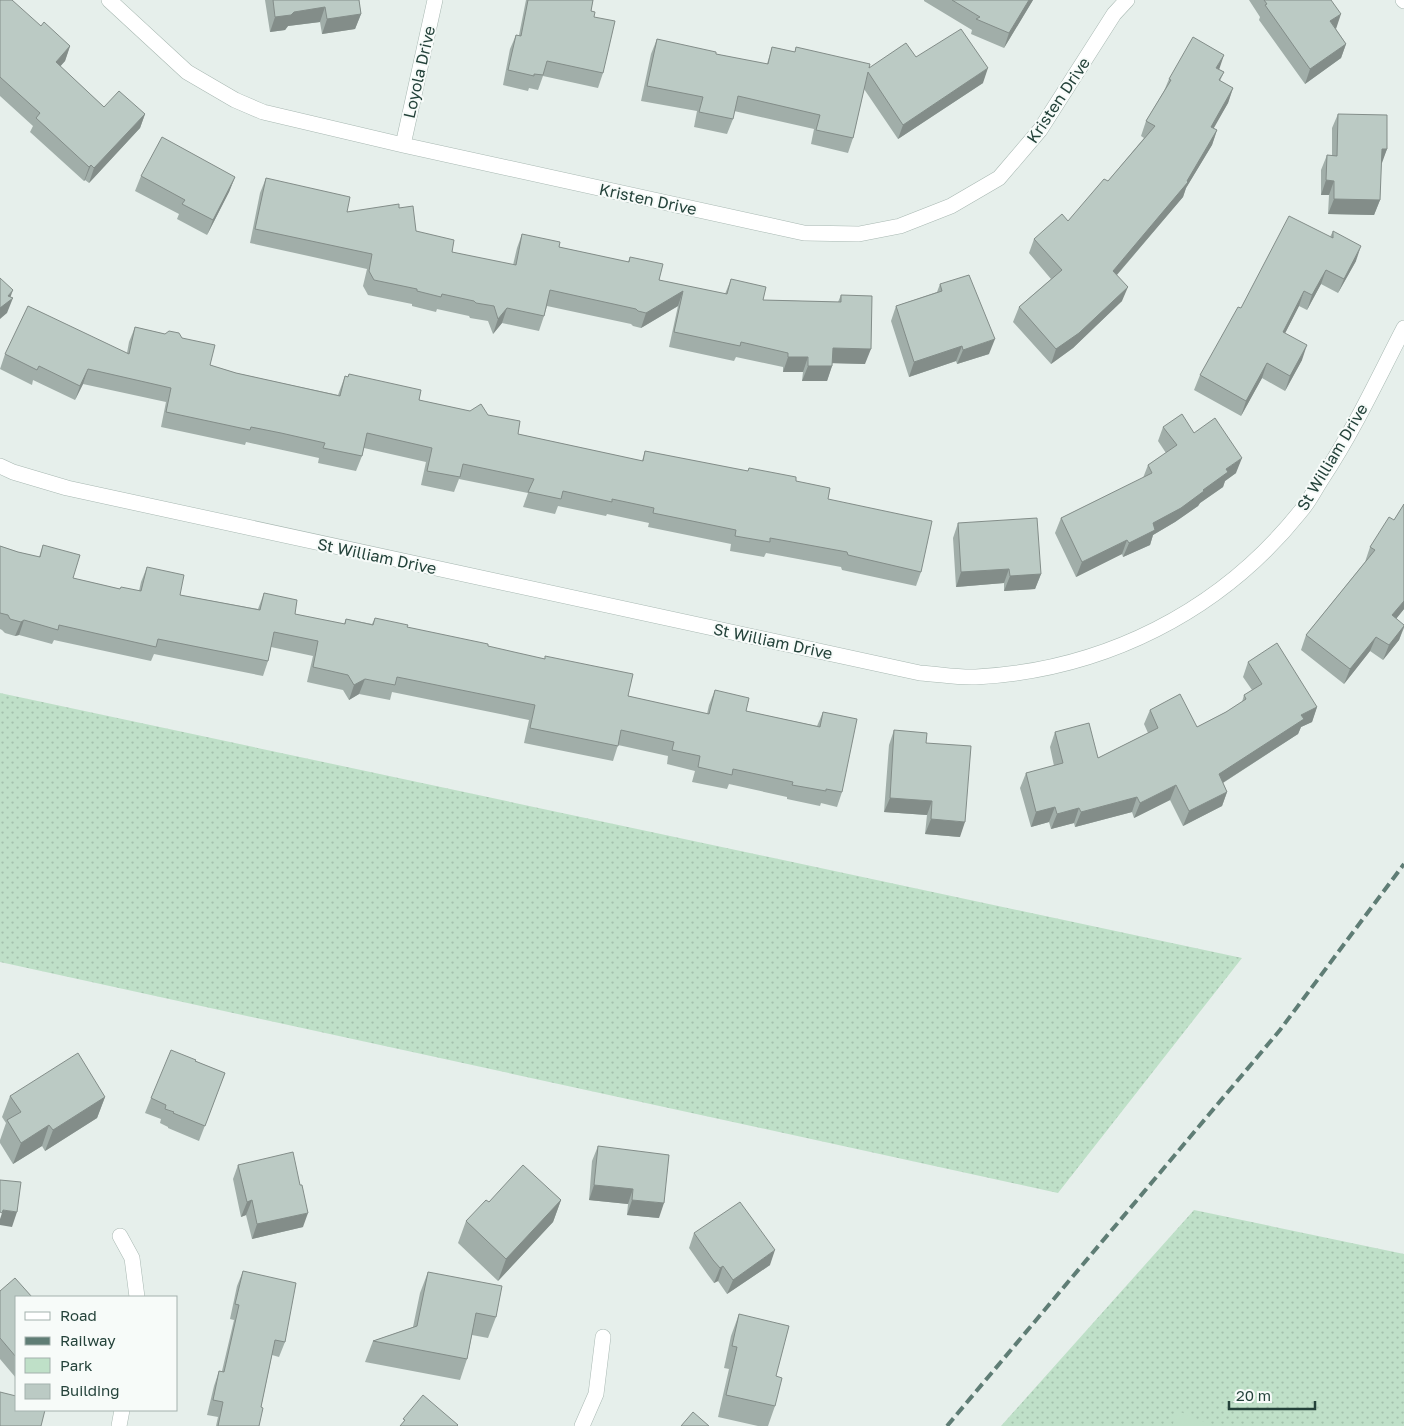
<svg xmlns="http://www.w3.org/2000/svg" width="1404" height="1426" font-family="'Golos Text',sans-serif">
<defs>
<pattern id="green-dots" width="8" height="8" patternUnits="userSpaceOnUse" patternTransform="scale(1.25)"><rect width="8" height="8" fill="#bfe0c8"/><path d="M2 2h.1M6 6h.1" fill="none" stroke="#a4c1ad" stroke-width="1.8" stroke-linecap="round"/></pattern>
</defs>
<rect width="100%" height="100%" fill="#e6efeb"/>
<path fill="url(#green-dots)" d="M0,693l1242,265 -184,235 -1058,-231z
M1194,1210l210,44v172h-403z"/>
<path fill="#bfe0c8" d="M1178,1411l36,15h-42z"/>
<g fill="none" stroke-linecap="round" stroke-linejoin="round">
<g stroke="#a8b8b2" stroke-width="16">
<path id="minor" d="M109,0l78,72 48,28 28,12 140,33 401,88 55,1 41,-8 51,-20 48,-28 41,-48 74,-116 13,-14
M1403,0l1,1
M403,145l32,-145
M0,466l13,6 54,16 853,185c18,1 38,5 56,4 128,-7 244,-65 324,-165 9,-10 15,-23 23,-35 31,-47 55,-99 81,-149
M120,1236l12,22 5,39
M119,1426l3,-16
M582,1426l14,-32 7,-57"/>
</g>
<use href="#minor" stroke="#fff" stroke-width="15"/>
<path stroke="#5f7d75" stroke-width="4" stroke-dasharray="10 5" stroke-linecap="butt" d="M947,1426l333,-396 124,-166"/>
</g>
<path fill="#a1aea9" d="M0,0l41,26 29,20 -5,15 -5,5 44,41 41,7 -5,14 -51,55 -4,-3 -1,1 -54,-49 3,-6 -33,-30z
M265,0h94l2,14 -6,15 -33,5 -2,-12 -32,4 -3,4 -15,2z
M526,0h67l-2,11 3,6 9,56 -5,15 -55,-12 -5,14 -9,-2 -1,3 -25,-6 7,-36 6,-14h3z
M924,0h109l-29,48 -33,-14 1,-4 -48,-29z
M1249,0h82l5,29 10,15 -5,14 -36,26 -46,-64 1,-3z
M657,39l59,15 51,10 5,-17 23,5 1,-5 73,21 47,-11 67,26 -85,56 -34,-50 -11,49 -5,15 -37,-9 3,-15 -80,-18 -1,8 -6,15 -33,-7 3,-16 -56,-10 10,-47z
M1219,69l5,3 -4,9 13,7 -5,15 -15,25 4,2 -5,15 -26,43 -3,9 -66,78 5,26 -49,47 -22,16 -38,-42 6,-15 32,-28 -22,-26 5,-14 34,-18 40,-40 36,-43 -3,-2 5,-15 18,-30 5,-12z
M1338,114l49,35 -6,14 -1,37 -6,15 -46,-1 1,-19h-8v-25l6,-15 5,1v-28z
M141,176l94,1 -6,15 -22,43 -30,-16 2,-5 -44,-23z
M266,178l81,34 52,-4 17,23 36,21 61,13 4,-17 5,-14 37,13 69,15 2,-5 29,23 66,14 6,-15 32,21 75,2 3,-7 24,69 -33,-1v3l-5,15h-25l1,-9h-20v-5l-47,-10 -2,4 -65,-14 9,-41 -37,22 -8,-2 -2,-2 -84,-18 -3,10 -5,15 -37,-8 -9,11 -5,-13 -18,-3 -1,-2 -32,-7 -1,3 -24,-6v-2l-44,-9 -5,-9 4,-17 -117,-26 10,-50z
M1333,231l23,30 -18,32 -17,-9 -14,26 -8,-4 -14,27 17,27 -17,31 -23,-13 -21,38 -47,-26 6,-15 41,-67 89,-71z
M940,284l49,70 -32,10 -1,-3 -47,16 -18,-56 5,-15 41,-14z
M135,327l47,11 28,27 26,8 102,22 7,-19 74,24 69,15 30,19 124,27 3,-10 151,30 32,18 93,73 -5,14 -74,-16 -1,-3 -75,-14 -2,4 -34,-6 1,-7 -83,-17 1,-4 -42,-9 -1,2 -48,-10 -3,8 -32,-7 5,-14 -69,-14 -5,13 -33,-7 5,-23 -62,-14 -2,8 -6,15 -38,-8 1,-5 -73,-16 -1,3 -84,-18 5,-25 -83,-18 -8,16 -42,-20 -1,5 -32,-16 5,-15 122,-1 2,-11z
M1163,427l31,6 42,40 -11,8 -2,6 -23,16 -2,3 -23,16 -22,13 -3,10 -27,12 -1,-3 -46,23 -21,-44 6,-15 82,-40 5,-13 18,-12 -8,-12z
M1404,504v105l-8,10 8,6v3l-5,12 -16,20 -13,-9 -26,33 -43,-34 5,-15 59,-73 5,-15 24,-27z
M958,523l83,51 -6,15 -31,2v-8l-48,4 -3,-49z
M43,545l30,33 47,11 19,2 2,-9 6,-15 33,28 78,14 6,-16 31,21 49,10 2,-5 26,5 3,-6 32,9 81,19 140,50 79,18 2,-9 6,-15 31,21 71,15 6,-14 19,80 -5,15 -16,-4 -1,3 -33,-7v-2l-58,-13 -2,5 -35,-7 3,-11 -28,-7 1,-8 -50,-11 -5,16 -89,-18 5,-23 -137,-28 -2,8 -31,-6 -10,6 -6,-10 -36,-8 6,-26 -42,-9 -3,14 -5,15 -109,-22 -3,7 -97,-21 -2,4 -33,-9 -4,1 -10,-3 -3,-3 -2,-1v-83l18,6 21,5z
M1248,662l69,45 -5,15 -11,5 -3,7 -75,49 4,9 -5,14 -39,20 -13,-26 -36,18 -2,-6 -57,15 -1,-4 -23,6 -2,-7 -18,5 -11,-39 6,-15 28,-7 -4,-19 5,-15 43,26 50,-25 -4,-9 6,-14 47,17 29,-15 16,-10 2,-7 8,-5 -9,-13z
M894,730l32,13 34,94 -35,-3 2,-19 -43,-3 5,-67z
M195,1061l30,12 -26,68 -31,-13v-1l-8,-4 1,-4 -16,-6 6,-15z
M10,1096l95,1 -8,21 -52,33 -3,-5 -29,18 -13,-21v-3l6,-17 -4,-6z
M598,1146l61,72 -32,-3 1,-11 -39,-4 3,-39z
M238,1165l62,20 3,42 -51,12 -6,-24 -5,2 -8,-38z
M561,1200l-8,22 -55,59 -40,-38 8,-22 23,-19z
M694,1233l76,32 -43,29 -9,-13 -4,2 -6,-8 -19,-27z
M243,1271l42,71 -6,15 -7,-2 -11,52 -2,19h-43l2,-9 -11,-2 7,-29 5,-15h3l12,-51 -4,-1 7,-33z
M428,1272l68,45 -8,21 -16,-3 -5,24 -7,21 -95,-18 8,-21 40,-14 7,-34z
M0,1291l16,6v81l-16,-19z
M739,1314l36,92 -7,20h-10l-40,-9 11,-48 -5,-1 7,-32z"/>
<path fill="#838d89" d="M1029,0h4l-29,48 5,-15z
M325,7l-5,15 -32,4 -3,4 -15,2 5,-15 19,-5z
M361,14l-6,15 -33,5 5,-15z
M1341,14l-5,15 -6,-8z
M1346,44l-5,14 -36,26 5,-15z
M70,46l-5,15 -14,16 5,-15z
M1224,55l-5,15 -3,-2z
M988,68l-5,15 -85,56 5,-14z
M1233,88l-5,15 -22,39 5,-15z
M145,114l-5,14 -51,55 5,-15z
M1217,130l-5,15 -26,43 -3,9 -75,88 5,-14 74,-90z
M1382,149h5l-5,14h-6z
M91,165l-6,15 -1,1 5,-14z
M235,177l-6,15 -22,43 6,-15z
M1326,180l8,1 -5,14h-8z
M1334,199l46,1 -6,15 -46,-1z
M1361,246l-5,15 -18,32 6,-14z
M1326,270l-5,14 -14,26 5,-15z
M1128,287l-6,14 -49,47 -22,16 5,-15z
M13,290l-4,11 4,-3 -6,15 -7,6v-11l8,-12z
M683,291l-5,15 -37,22 5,-15z
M1304,291l-5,15 -21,41 5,-15z
M507,308l-5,15 -9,11 5,-15z
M995,339l-6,15 -32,10 6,-14z
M1307,345l-5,15 -17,31 5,-15z
M962,346l-6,15 -47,16 5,-15z
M833,348l38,1 -6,15 -38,-1z
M788,357h20l-5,15h-20z
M1267,363l-5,15 -21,38 5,-15z
M808,366h24l-5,15h-25z
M88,369l-5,15 -8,16 5,-14z
M1242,458l-6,15 -11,8 -2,6 -23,16 -2,3 -23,16 -22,13 -3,10 -27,12 6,-14 24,-20 50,-33 23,-21z
M1127,540l-5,14 -46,23 6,-15z
M1009,569l-5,14 -48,4 5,-15z
M1041,574l-6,15 -31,2 6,-15z
M1404,601v8l-17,21 5,-15z
M24,620l-5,15 -4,1 6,-14z
M1404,626l-5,14 -16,20 6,-15z
M1376,637l-6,14 -26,33 6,-15z
M365,679l-6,15 -10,6 5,-15z
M1317,707l-5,15 -11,5 -3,7 -85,55 6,-15 82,-59z
M1176,785l-6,15 -36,18 6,-15z
M1227,792l-5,14 -39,20 6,-15z
M1137,797l-5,15 -57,15 6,-15z
M890,798l42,3 -5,14 -43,-3z
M1055,807l-6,15 -18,5 5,-15z
M1079,808l-5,15 -23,6 6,-15z
M931,819l34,3 -5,15 -35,-3z
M105,1097l-8,21 -52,33 8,-21z
M49,1125l-7,21 -29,18 8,-21z
M594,1185l39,4 -5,15 -39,-4z
M252,1200l-6,15 -5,2 6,-15z
M561,1200l-8,22 -55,59 8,-22z
M632,1200l32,3 -5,15 -32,-3z
M3,1210l14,2 -5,15 -12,-2v-6z
M308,1213l-5,14 -51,12 5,-15z
M775,1250l-5,15 -43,29 6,-14z
M723,1266l-5,15 -4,2 6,-15z"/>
<path fill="#bbcac4" stroke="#838d89" d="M0,0h12l29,26 3,-4 26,24 -14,16 48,45 15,-16 26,23 -51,54 -3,-3 -2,2 -53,-49 4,-5 -40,-36z
M273,0h86l2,14 -34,5 -2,-12 -31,5 -3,3 -16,2z
M528,0h65l-2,11 4,1 -1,5 21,4 -12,52 -56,-12 -4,14 -9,-1v2l-26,-6 8,-35 5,1z
M952,0h77l-20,33 -33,-14 4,-2z
M1264,0h67l10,14 -11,7 16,23 -36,25 -45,-64 2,-1z
M961,29l27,39 -85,57 -35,-53 -15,66 -37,-8 4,-15 -82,-19 -5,23 -34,-7 4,-15 -56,-11 10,-47 59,13v2l52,10 4,-17 23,5 1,-5 74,17 -1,4 37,-25 10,14z
M1193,37l31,18 -8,13 8,4 -5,8 14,8 -22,39 6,3 -30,51 1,1 -75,89 15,16 -49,46 -23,16 -37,-42 43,-37 -28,-31 28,-25 6,7 36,-42 4,2 47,-55 -9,-5 25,-41 -2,-1z
M1338,114l49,1v34h-5l-2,51 -46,-1v-18l-8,-1 1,-25 10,1z
M162,137l73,40 -22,43 -31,-16 3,-4 -44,-24z
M266,178l84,19 -3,15 52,-8v4l14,-2 3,25 38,9 -2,12 64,13 6,-31 38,8 -1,5 70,15 1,-5 33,7 -4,16 68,14 4,-15 35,8 -3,13 78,2v-7l31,1 -1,53 -38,-1 -1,18h-24v-9h-20v-4l-47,-11 -1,4 -66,-14 9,-41 -37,22 -8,-2 -2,-2 -86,-19 -6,26 -37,-8 -9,11 -4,-13 -18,-3 -2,-2 -32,-7 -1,3 -24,-6v-2l-43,-9 -5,-9 3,-17 -117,-25z
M1289,216l44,22v-7l28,15 -17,33 -18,-9 -14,25 -8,-4 -21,41 24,13 -17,31 -23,-13 -21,38 -46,-26 38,-68 3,1z
M969,275l26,64 -32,11 -1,-4 -48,16 -18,-56 46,-15 -2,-7z
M0,278l13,12 -5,6 5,2 -13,10z
M28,306l101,48 6,-27 30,7 4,-3 10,2 3,5 33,7 -5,20 26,8 104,23 5,-20 3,1 1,-3 72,16 -2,10 51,11 11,-7 7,11 32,6 -2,13 125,27 2,-10 103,20 1,-3 47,9v4l34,7 -2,11 104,22 -11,51 -73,-17 -1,-3 -77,-14v4l-35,-6 1,-6 -83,-17 1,-5 -42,-9v3l-49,-11 -2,8 -33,-7 6,-13 -71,-15 -3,13 -33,-6 5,-23 -65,-15 -5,23 -39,-8 2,-5 -44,-10 -30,-6 -1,3 -84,-18 5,-24 -83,-19 -8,17 -41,-20 -2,4 -32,-16z
M1182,414l12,19 21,-15 27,40 -16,11 2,3 -25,18 1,1 -23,17 -28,15 2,7 -26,13 -2,-3 -45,22 -21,-44 91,-45 -4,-8 29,-20 -14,-18z
M1404,504v97l-12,14 12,10v1l-15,19 -13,-8 -26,32 -44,-34 69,-85 -5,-3 19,-30 5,3z
M1037,518l4,56 -31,2 -1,-7 -48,3 -3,-49z
M43,545l37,10 -7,23 47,11 1,-2 20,4 6,-24 37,8 -4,20 80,15 4,-17 33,7 -2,14 50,10 1,-5 27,6 2,-7 33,7 -1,2 81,17v2l26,6 31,7v-3l88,18 -5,22 81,18 6,-24 34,8 -3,13 74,16 3,-15 34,7 -15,73 -16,-3v2l-34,-6 1,-3 -60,-13 -1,6 -34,-8 2,-11 -28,-6 2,-8 -53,-12 -3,16 -88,-18 5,-23 -138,-28 -2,8 -30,-6 -11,6 -6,-10 -35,-8 5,-26 -44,-9 -6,29 -110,-22 -2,8 -97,-22 -1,5 -34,-10 -3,2 -11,-3 -2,-4 -8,-2v-67l18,6 22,5z
M1277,643l40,64 -16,8 3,4 -85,55 8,18 -38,19 -13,-26 -36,18 -3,-6 -56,15 -2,-4 -22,6 -2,-7 -19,5 -10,-39 37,-10 -8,-31 34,-9 9,35 60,-30 -8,-18 30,-16 17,33 29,-15 20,-13 -2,-4 18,-11 -14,-22z
M894,730l33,3 -1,10 45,3 -6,76 -34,-3 1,-18 -42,-3z
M171,1050l25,10 -1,1 30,12 -20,53 -32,-13 1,-1 -9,-3 1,-4 -15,-7z
M78,1053l27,44 -52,33 -4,-5 -28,18 -14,-23 14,-8 -11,-16z
M598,1146l71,9 -5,48 -32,-3 1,-11 -39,-4z
M293,1152l7,33h2l6,28 -51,11 -5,-24 -5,2 -9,-37z
M523,1165l38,35 -55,59 -40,-38 20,-21 3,2z
M0,1180l21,2 -4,30 -14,-2 -1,3 -2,-1z
M740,1202l35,48 -42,30 -10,-14 -3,2 -7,-8 -19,-27z
M243,1271l53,12 -11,59 -10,-2 -14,67 2,1 -4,18h-41l5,-24 -10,-2 6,-29 5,1 15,-67 -4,-1z
M428,1272l74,14 -6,31 -20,-4 -9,46 -94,-18 44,-15z
M15,1278l17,19h-16v60l-16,-19v-47z
M739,1314l50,12 -13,50 6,2 -7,28 -49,-11 11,-48 -5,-1z
M0,1392l16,4v14h29l-4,16h-41z
M423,1395l35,30 -1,1h-57l5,-6 -2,-1z
M693,1412l16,14h-28z"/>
<g text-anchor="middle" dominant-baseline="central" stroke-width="4" stroke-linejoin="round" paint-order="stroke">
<g font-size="16" fill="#24423a" stroke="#f7fbf9">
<text transform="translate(419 72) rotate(-77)">Loyola Drive</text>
<text transform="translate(1058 100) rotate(-56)">Kristen Drive</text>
<text transform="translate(648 199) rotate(12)">Kristen Drive</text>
<text transform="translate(1332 457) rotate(-59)">St William Drive</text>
<text transform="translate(377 556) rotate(12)">St William Drive</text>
<text transform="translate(773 641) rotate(12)">St William Drive</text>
</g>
</g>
<rect x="15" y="1296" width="162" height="115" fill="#f7fbf9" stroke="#a3b1ad"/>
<rect x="25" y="1312" width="25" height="8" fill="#ffffff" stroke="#a3b1ad"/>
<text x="60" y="1321" font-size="15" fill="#24423a">Road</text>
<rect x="25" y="1337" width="25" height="8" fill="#5f7d75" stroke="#a3b1ad"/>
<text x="60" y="1346" font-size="15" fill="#24423a">Railway</text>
<rect x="25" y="1358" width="25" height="15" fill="#bfe0c8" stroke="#a3b1ad"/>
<text x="60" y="1371" font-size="15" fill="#24423a">Park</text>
<rect x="25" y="1384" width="25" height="15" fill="#bbcac4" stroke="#a3b1ad"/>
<text x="60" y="1396" font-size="15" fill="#24423a">Building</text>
<path d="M1229 1401v8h86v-8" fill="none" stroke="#24423a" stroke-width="2.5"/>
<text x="1236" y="1401" font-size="15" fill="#24423a" stroke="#f7fbf9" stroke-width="4" paint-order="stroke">20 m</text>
</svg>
